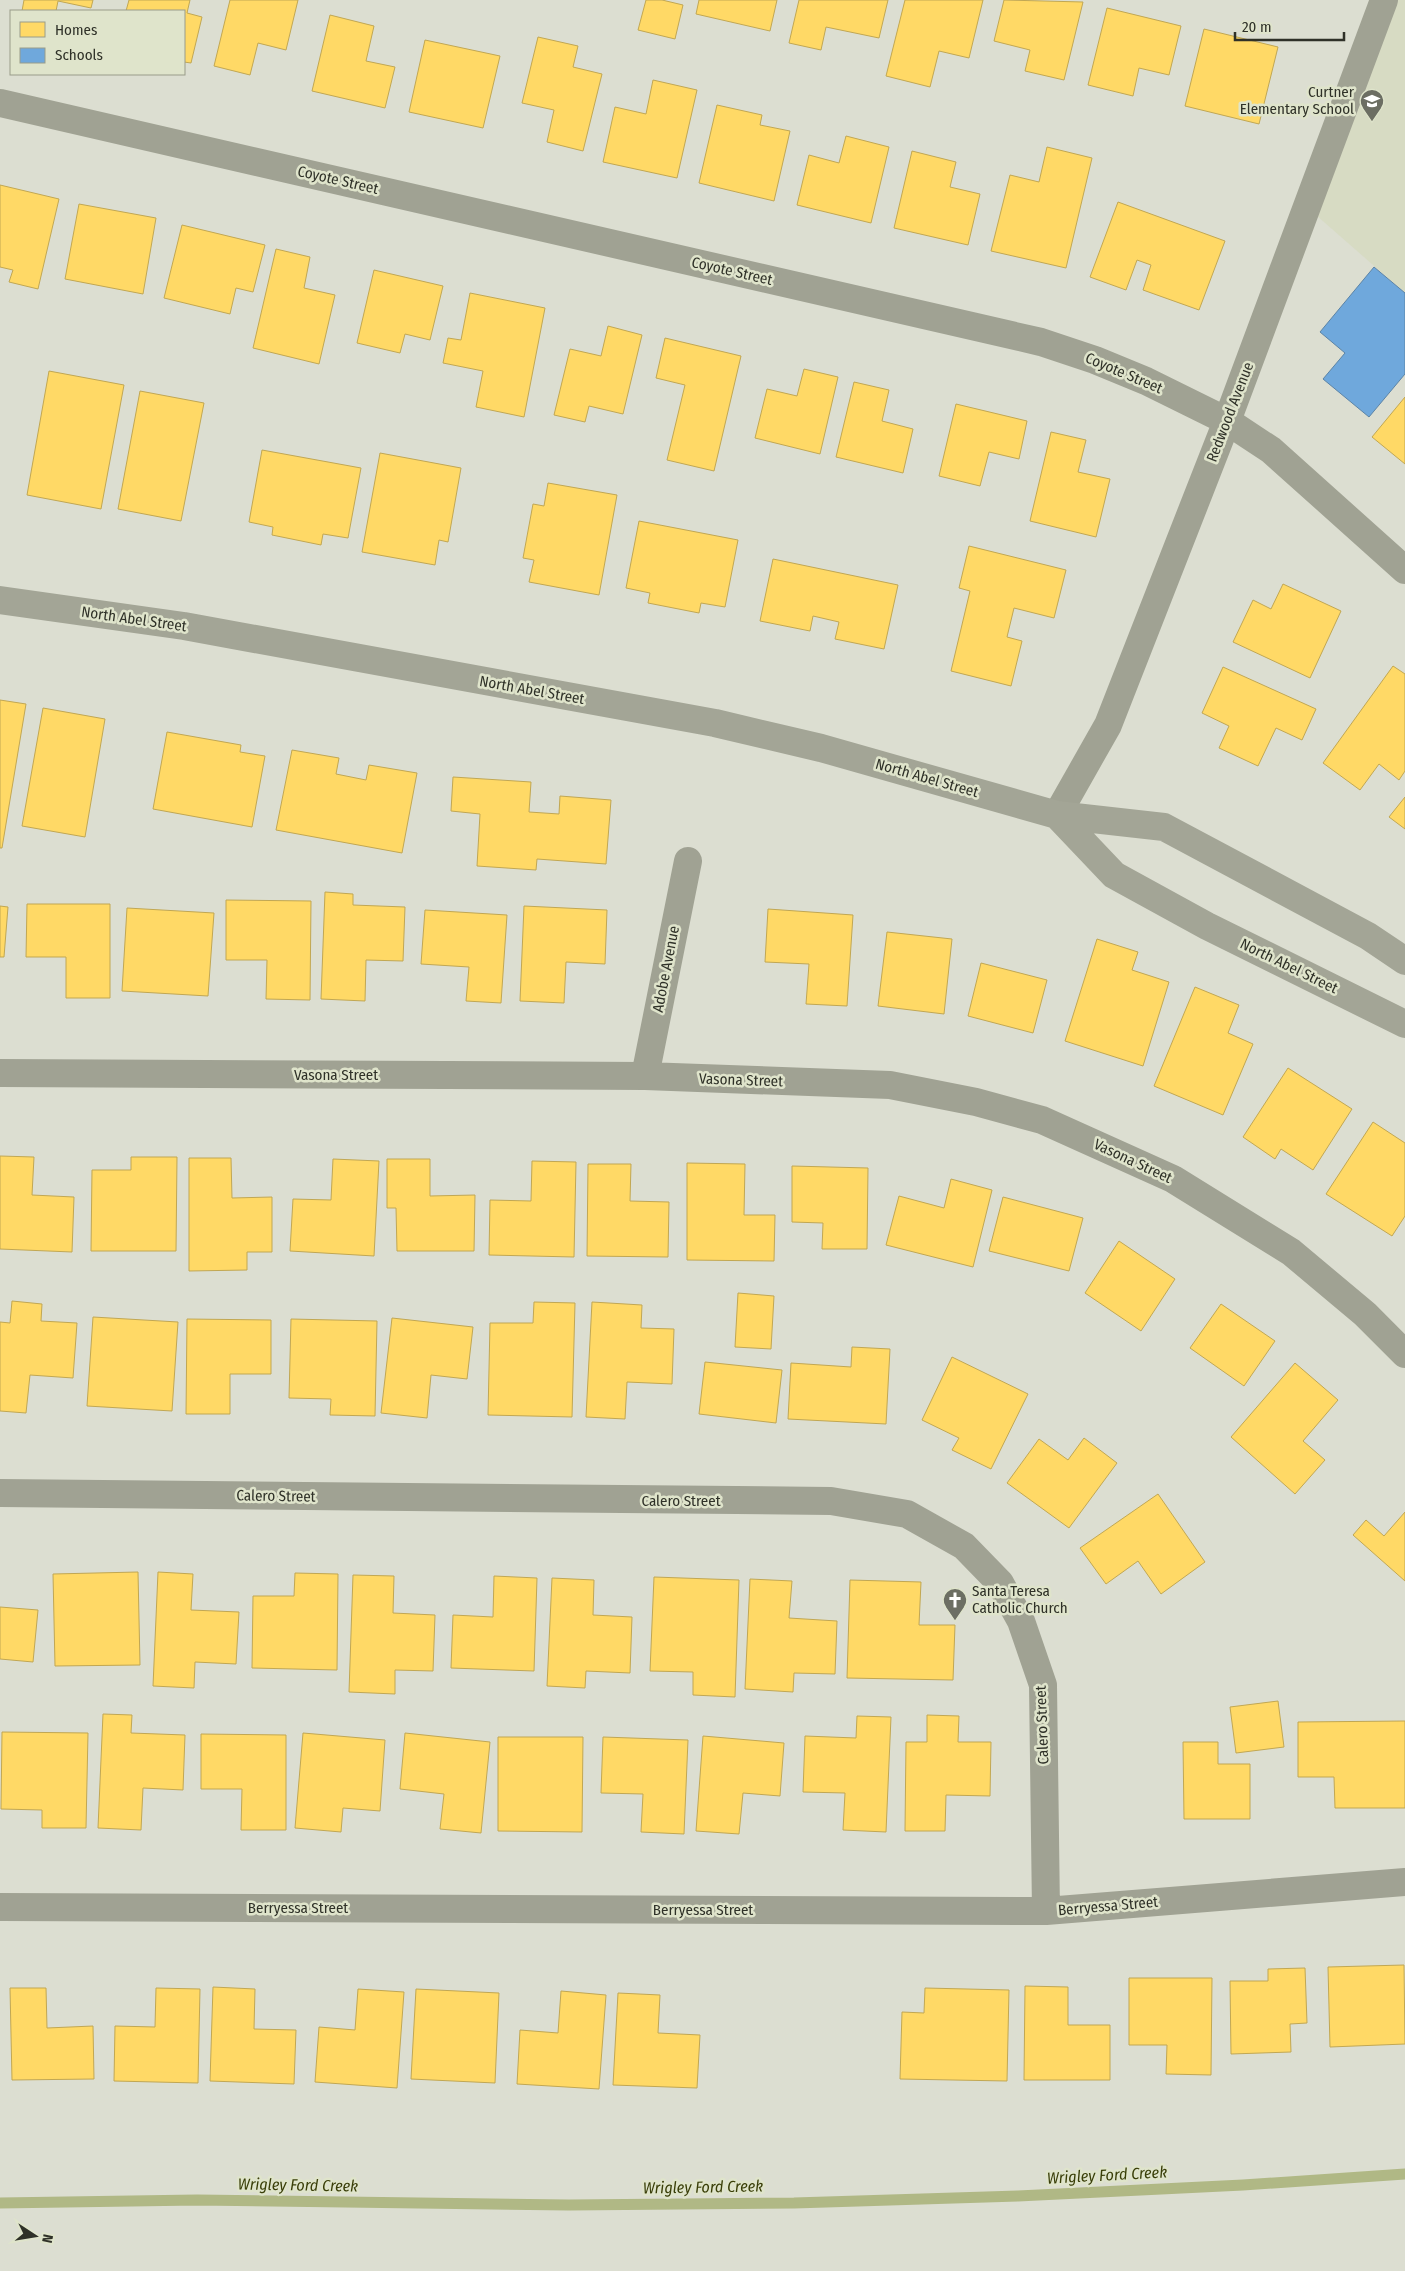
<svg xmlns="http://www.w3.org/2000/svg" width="1405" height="2271" font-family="'Fira Sans Condensed',sans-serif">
<rect width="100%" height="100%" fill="#dcded1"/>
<path fill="#d7dbc3" d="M1384,0h21v293l-97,-85z"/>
<path fill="#ffd966" stroke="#c1a753" d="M24,0h69l-2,8 -33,-7 -2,10h-34z
M129,0h61l-3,13 15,4 -11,46 -7,-1v-51h-58z
M230,0h68l-12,50 -28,-7 -8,32 -36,-9z
M646,0h16l21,5 -8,34 -37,-9z
M699,0h78l-7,31 -74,-17z
M799,0h89l-9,38 -53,-11 -5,23 -32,-7z
M905,0h78l-14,58 -30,-7 -9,36 -44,-11z
M1004,0l79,2 -19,78 -39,-9 5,-21 -36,-9z
M1107,8l74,18 -12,49 -30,-7 -6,28 -45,-11z
M330,15l44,11 -8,35 29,6 -10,41 -73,-17z
M1204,29l74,18 -19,77 -74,-18z
M538,37l40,9 -5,21 29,7 -19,77 -36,-9 7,-32 -32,-7z
M425,40l75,16 -17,72 -74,-16z
M653,80l44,10 -20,88 -74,-16 12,-55 31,7z
M717,105l45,10 -2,10 30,6 -16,70 -75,-18z
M846,136l43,11 -18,76 -74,-18 12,-50 30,8z
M1047,147l45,11 -26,110 -75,-17 19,-76 29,7z
M912,151l44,11 -6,25 30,7 -12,51 -74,-17z
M0,185l59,14 -21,90 -29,-7 4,-12 -13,-3z
M1118,202l107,39 -26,69 -56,-20 8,-25 -14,-5 -11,30 -36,-13z
M79,204l77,14 -13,76 -78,-15z
M182,225l83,20 -12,47 -17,-4 -6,26 -66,-16z
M276,249l34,8 -6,31 31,7 -16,69 -66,-16z
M374,270l69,16 -13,54 -25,-6 -5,19 -43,-10z
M470,293l75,15 -21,109 -48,-10 7,-36 -40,-8 5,-25 13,2z
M608,326l34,9 -19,79 -34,-8 -4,16 -31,-7 16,-66 31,7z
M665,338l76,18 -27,115 -47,-11 18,-75 -29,-7z
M804,369l34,8 -18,77 -65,-16 12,-49 30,7z
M49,371l75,14 -23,124 -74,-14z
M854,382l35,8 -7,31 31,8 -10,44 -67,-16z
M140,391l64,12 -23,118 -63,-12z
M1405,397v67l-33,-27z
M956,404l71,17 -8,38 -30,-7 -9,34 -41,-10z
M1051,432l35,8 -8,32 32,7 -14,58 -66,-16z
M262,450l99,18 -13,70 -25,-4 -2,11 -49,-10 1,-8 -24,-5z
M380,453l81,15 -13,74 -9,-2 -4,25 -73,-13z
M548,483l69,12 -18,100 -70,-13 5,-22 -11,-2 10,-54 11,2z
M639,521l99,19 -13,67 -24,-4 -2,10 -51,-10 2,-10 -24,-5z
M969,546l97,24 -12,48 -40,-10 -7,29 15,4 -11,45 -60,-15 19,-80 -11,-3z
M773,559l125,26 -14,64 -49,-10 4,-17 -26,-6 -3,15 -50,-10z
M1283,584l58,27 -31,67 -77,-36 20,-42 18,9z
M1393,666l12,8v97l-6,9 -20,-16 -19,26 -37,-27z
M1223,667l93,42 -14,31 -26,-12 -18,38 -39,-18 10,-22 -27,-13z
M0,700l26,4 -24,144h-2z
M43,708l62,11 -20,118 -63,-11z
M167,732l74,13 -1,7 25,4 -13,71 -99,-18z
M292,750l47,8 -3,16 30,6 3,-15 48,8 -15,80 -126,-23z
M453,777l78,5 -2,30 30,2 1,-18 51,4 -5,64 -69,-5 -1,11 -59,-4 3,-52 -29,-3z
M1405,797v32l-16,-12z
M325,892l28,2v11l52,2 -2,54 -37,-1 -1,41 -44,-2z
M226,900l85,1 -1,99 -44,-1 1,-39h-41z
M27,904h83v94h-44v-41h-40z
M0,906l8,1 -4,50h-4z
M524,906l83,4 -2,54 -39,-2 -2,41 -44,-2z
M127,908l87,5 -6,83 -86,-5z
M768,909l85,6 -6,91 -41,-2 3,-40 -44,-2z
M425,910l82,5 -6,88 -35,-2 3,-34 -48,-3z
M887,932l65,7 -8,75 -66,-8z
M1097,939l41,13 -6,18 37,12 -26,84 -78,-25z
M981,963l66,17 -14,53 -65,-17z
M1195,987l44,18 -11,28 25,11 -30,71 -69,-29z
M1288,1068l64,41 -39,61 -32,-21 -6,10 -32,-22z
M1373,1122l32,21v73l-13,20 -66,-42z
M0,1156l34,1 -2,38 42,2 -2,55 -72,-3z
M131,1157h46l-1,94h-85l1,-81h39z
M189,1158h42l1,40 40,-1v55h-25v18l-58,1z
M333,1159l46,2 -5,95 -84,-5 3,-52 38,1z
M387,1159h43v37l45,-1 -1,56h-77l-1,-43h-9z
M532,1161l44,1 -2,95 -85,-2 1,-55 41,1z
M687,1163l58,1 -1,51h31l-1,46 -87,-1z
M588,1164h43l-1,37 39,1 -1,55 -81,-1z
M792,1166l76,2 -1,81h-45l1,-26 -31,-1z
M951,1179l41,11 -19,77 -87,-22 13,-49 45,12z
M1003,1197l80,21 -14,53 -80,-20z
M1119,1241l56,38 -34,52 -56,-38z
M738,1293l36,3 -3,53 -36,-2z
M12,1301l30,3 -1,17 36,2 -4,55 -43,-3 -4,38 -26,-2v-89l10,1z
M534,1302l41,1 -3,114 -84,-2 2,-92h43z
M592,1302l50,3 -1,23 33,1 -2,55 -45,-2 -2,37 -39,-2z
M1221,1304l54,37 -31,45 -54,-38z
M93,1317l85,5 -6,89 -85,-5z
M392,1318l81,9 -6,52 -36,-4 -4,43 -46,-5z
M187,1319l84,1v54h-41v40h-44z
M291,1319l86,2 -2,95 -45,-1 1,-16 -42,-1z
M852,1347l38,2 -4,75 -98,-5 3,-56 60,4z
M952,1357l76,37 -37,75 -39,-19 7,-12 -37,-18z
M705,1362l77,8 -6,53 -77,-9z
M1295,1363l43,37 -35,41 22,19 -30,34 -64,-57z
M1084,1438l33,25 -48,65 -62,-45 32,-44 29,21z
M1158,1494l47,68 -44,32 -23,-33 -32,23 -26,-36z
M1405,1512v69l-52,-46 13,-15 18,16z
M138,1572l2,93 -85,1 -2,-92z
M158,1572l35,2 -2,36 48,2 -3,52 -41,-2 -1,26 -41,-2z
M295,1573l43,1 -1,96 -85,-2 1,-72h41z
M353,1575l41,1 -1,37 42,2 -2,56 -38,-1v24l-46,-2z
M494,1576l43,2 -3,93 -83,-3 2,-53 40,2z
M654,1577l85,3 -4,117 -42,-2v-23l-43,-1z
M552,1578l42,2 -1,35 39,2 -2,56 -44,-2 -1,17 -38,-2z
M750,1579l42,2 -3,37 48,3 -2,53 -41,-1 -1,19 -48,-3z
M850,1580l71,2 -2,43h36l-2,55 -106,-2z
M0,1607l38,3 -5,52 -33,-3z
M1278,1701l6,46 -48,6 -6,-46z
M103,1714l29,1 -1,18 54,2 -2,55 -40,-2 -2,42 -43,-2z
M927,1715l32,1 -1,26h33l-1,54 -44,-1 -1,36h-40l1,-89h21z
M857,1716l34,1 -5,115 -43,-2 2,-37 -42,-1 2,-56 51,2z
M1405,1721v87h-70l-1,-31h-36v-55z
M2,1732l86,1 -2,95h-44v-18l-41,-1z
M303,1733l82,7 -5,71 -37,-3 -2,24 -46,-4z
M405,1733l85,9 -9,91 -41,-4 4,-35 -44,-5z
M201,1734l85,1v95h-45l1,-41h-41z
M703,1736l81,7 -4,53 -37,-3 -4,41 -43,-3z
M498,1737h85l-1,95 -84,-1z
M603,1737l85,3 -4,94 -43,-2 2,-38 -42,-1z
M1183,1742h35v22h32v55h-66z
M1404,1965l1,79 -75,3 -2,-80z
M1305,1968l2,55 -17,1 1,28 -60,2 -1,-73h38v-12z
M1129,1978h83l-1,97 -45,-1 1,-29h-38z
M1025,1986l43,1v38h42v55h-86z
M213,1987l42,2 -1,40 42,1 -2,54 -84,-3z
M10,1988h36l1,40 46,-2 1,53 -82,1z
M156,1988l44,1 -2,94 -84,-2 1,-55 40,1z
M925,1988l84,2 -2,91 -107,-2 2,-67 22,1z
M358,1989l46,3 -7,96 -82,-6 4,-55 36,3z
M416,1989l83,4 -4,90 -84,-4z
M561,1991l45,4 -7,94 -82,-5 3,-54 38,3z
M618,1993l42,2 -2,38 42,2 -3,53 -84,-3z"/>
<path fill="#6fa8dc" stroke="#5c84a6" d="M1374,267l31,26v81l-36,43 -46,-38 22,-26 -25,-21z"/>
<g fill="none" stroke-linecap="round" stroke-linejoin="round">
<path stroke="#b0b885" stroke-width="11" d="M0,2203l197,-3 372,5 225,-2 224,-7 225,-11 162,-11"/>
<path stroke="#a0a293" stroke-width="28" d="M0,103l1041,239 54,18 51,21 81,40 44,29 134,120
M1057,815l51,-90 119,-304 157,-421
M0,1073l645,3 245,9 86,17 66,18 131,59 118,73 74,62 40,40
M645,1076l43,-215
M0,1493l831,8 76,13 57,32 36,37 21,38 22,64 3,226
M0,1907l1046,4 359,-29"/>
<path stroke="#a3a596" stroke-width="28" d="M0,600l184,26 531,97 106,25 236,67 107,12 204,109 37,25
M1057,815l57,60 93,51 198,98"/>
</g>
<defs>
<g id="school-pin" transform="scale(1.25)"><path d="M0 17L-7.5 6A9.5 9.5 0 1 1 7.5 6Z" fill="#6c6e63" stroke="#dfe4cb"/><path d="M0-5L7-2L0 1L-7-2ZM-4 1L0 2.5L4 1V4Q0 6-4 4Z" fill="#fff"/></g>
<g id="church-pin" transform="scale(1.25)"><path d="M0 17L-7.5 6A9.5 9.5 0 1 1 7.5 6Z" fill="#6c6e63" stroke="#dfe4cb"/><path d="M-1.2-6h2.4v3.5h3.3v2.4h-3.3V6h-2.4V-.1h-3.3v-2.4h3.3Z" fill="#fff"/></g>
</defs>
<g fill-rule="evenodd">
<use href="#school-pin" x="1372" y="101"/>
<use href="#church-pin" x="955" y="1600"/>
</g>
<g text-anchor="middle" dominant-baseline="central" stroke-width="5" stroke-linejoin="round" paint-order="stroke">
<g font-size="15" fill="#2f3128" stroke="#dfe4cb" text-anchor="end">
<text x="1354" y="92">Curtner<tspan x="1354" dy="17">Elementary School</tspan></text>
<text x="972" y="1591" text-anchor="start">Santa Teresa<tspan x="972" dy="17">Catholic Church</tspan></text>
</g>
<g font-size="15" fill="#2f3128" stroke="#dfe4cb">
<text transform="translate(338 180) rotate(13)">Coyote Street</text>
<text transform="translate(732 271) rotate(13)">Coyote Street</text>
<text transform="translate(1124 373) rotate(23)">Coyote Street</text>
<text transform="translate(1230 412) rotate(-69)">Redwood Avenue</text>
<text transform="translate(134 619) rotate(8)">North Abel Street</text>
<text transform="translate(532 690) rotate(10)">North Abel Street</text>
<text transform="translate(927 778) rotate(16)">North Abel Street</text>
<text transform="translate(1289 966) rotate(26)">North Abel Street</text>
<text transform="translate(666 969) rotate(-79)">Adobe Avenue</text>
<text x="336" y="1075">Vasona Street</text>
<text transform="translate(741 1080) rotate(2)">Vasona Street</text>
<text transform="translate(1133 1161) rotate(25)">Vasona Street</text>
<text transform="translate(276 1496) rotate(1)">Calero Street</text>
<text x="681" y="1501">Calero Street</text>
<text transform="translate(1042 1725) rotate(-92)">Calero Street</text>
<text transform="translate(1108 1906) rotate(-5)">Berryessa Street</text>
<text x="298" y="1908">Berryessa Street</text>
<text x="703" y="1910">Berryessa Street</text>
</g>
<g font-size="16" font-style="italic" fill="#393e08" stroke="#dfe4cb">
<text transform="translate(1107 2175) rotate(-3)">Wrigley Ford Creek</text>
<text transform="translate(298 2185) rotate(1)">Wrigley Ford Creek</text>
<text transform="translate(703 2187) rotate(-1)">Wrigley Ford Creek</text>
</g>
</g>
<rect x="10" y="10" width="175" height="65" fill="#dfe4cb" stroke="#999c8a"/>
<rect x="20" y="22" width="25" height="15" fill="#ffd966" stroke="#999c8a"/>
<text x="55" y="35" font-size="15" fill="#2f3128">Homes</text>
<rect x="20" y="48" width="25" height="15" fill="#6fa8dc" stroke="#999c8a"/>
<text x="55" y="60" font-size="15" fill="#2f3128">Schools</text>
<g transform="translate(35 2236) rotate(102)" stroke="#dfe4cb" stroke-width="4" paint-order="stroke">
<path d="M0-4L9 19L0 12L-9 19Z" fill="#2f3128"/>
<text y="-8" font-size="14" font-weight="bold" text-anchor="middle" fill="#2f3128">N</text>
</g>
<path d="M1235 32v8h109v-8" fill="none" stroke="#2f3128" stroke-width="2.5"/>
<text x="1242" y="32" font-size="15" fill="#2f3128" stroke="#dfe4cb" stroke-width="4" paint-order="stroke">20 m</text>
</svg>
